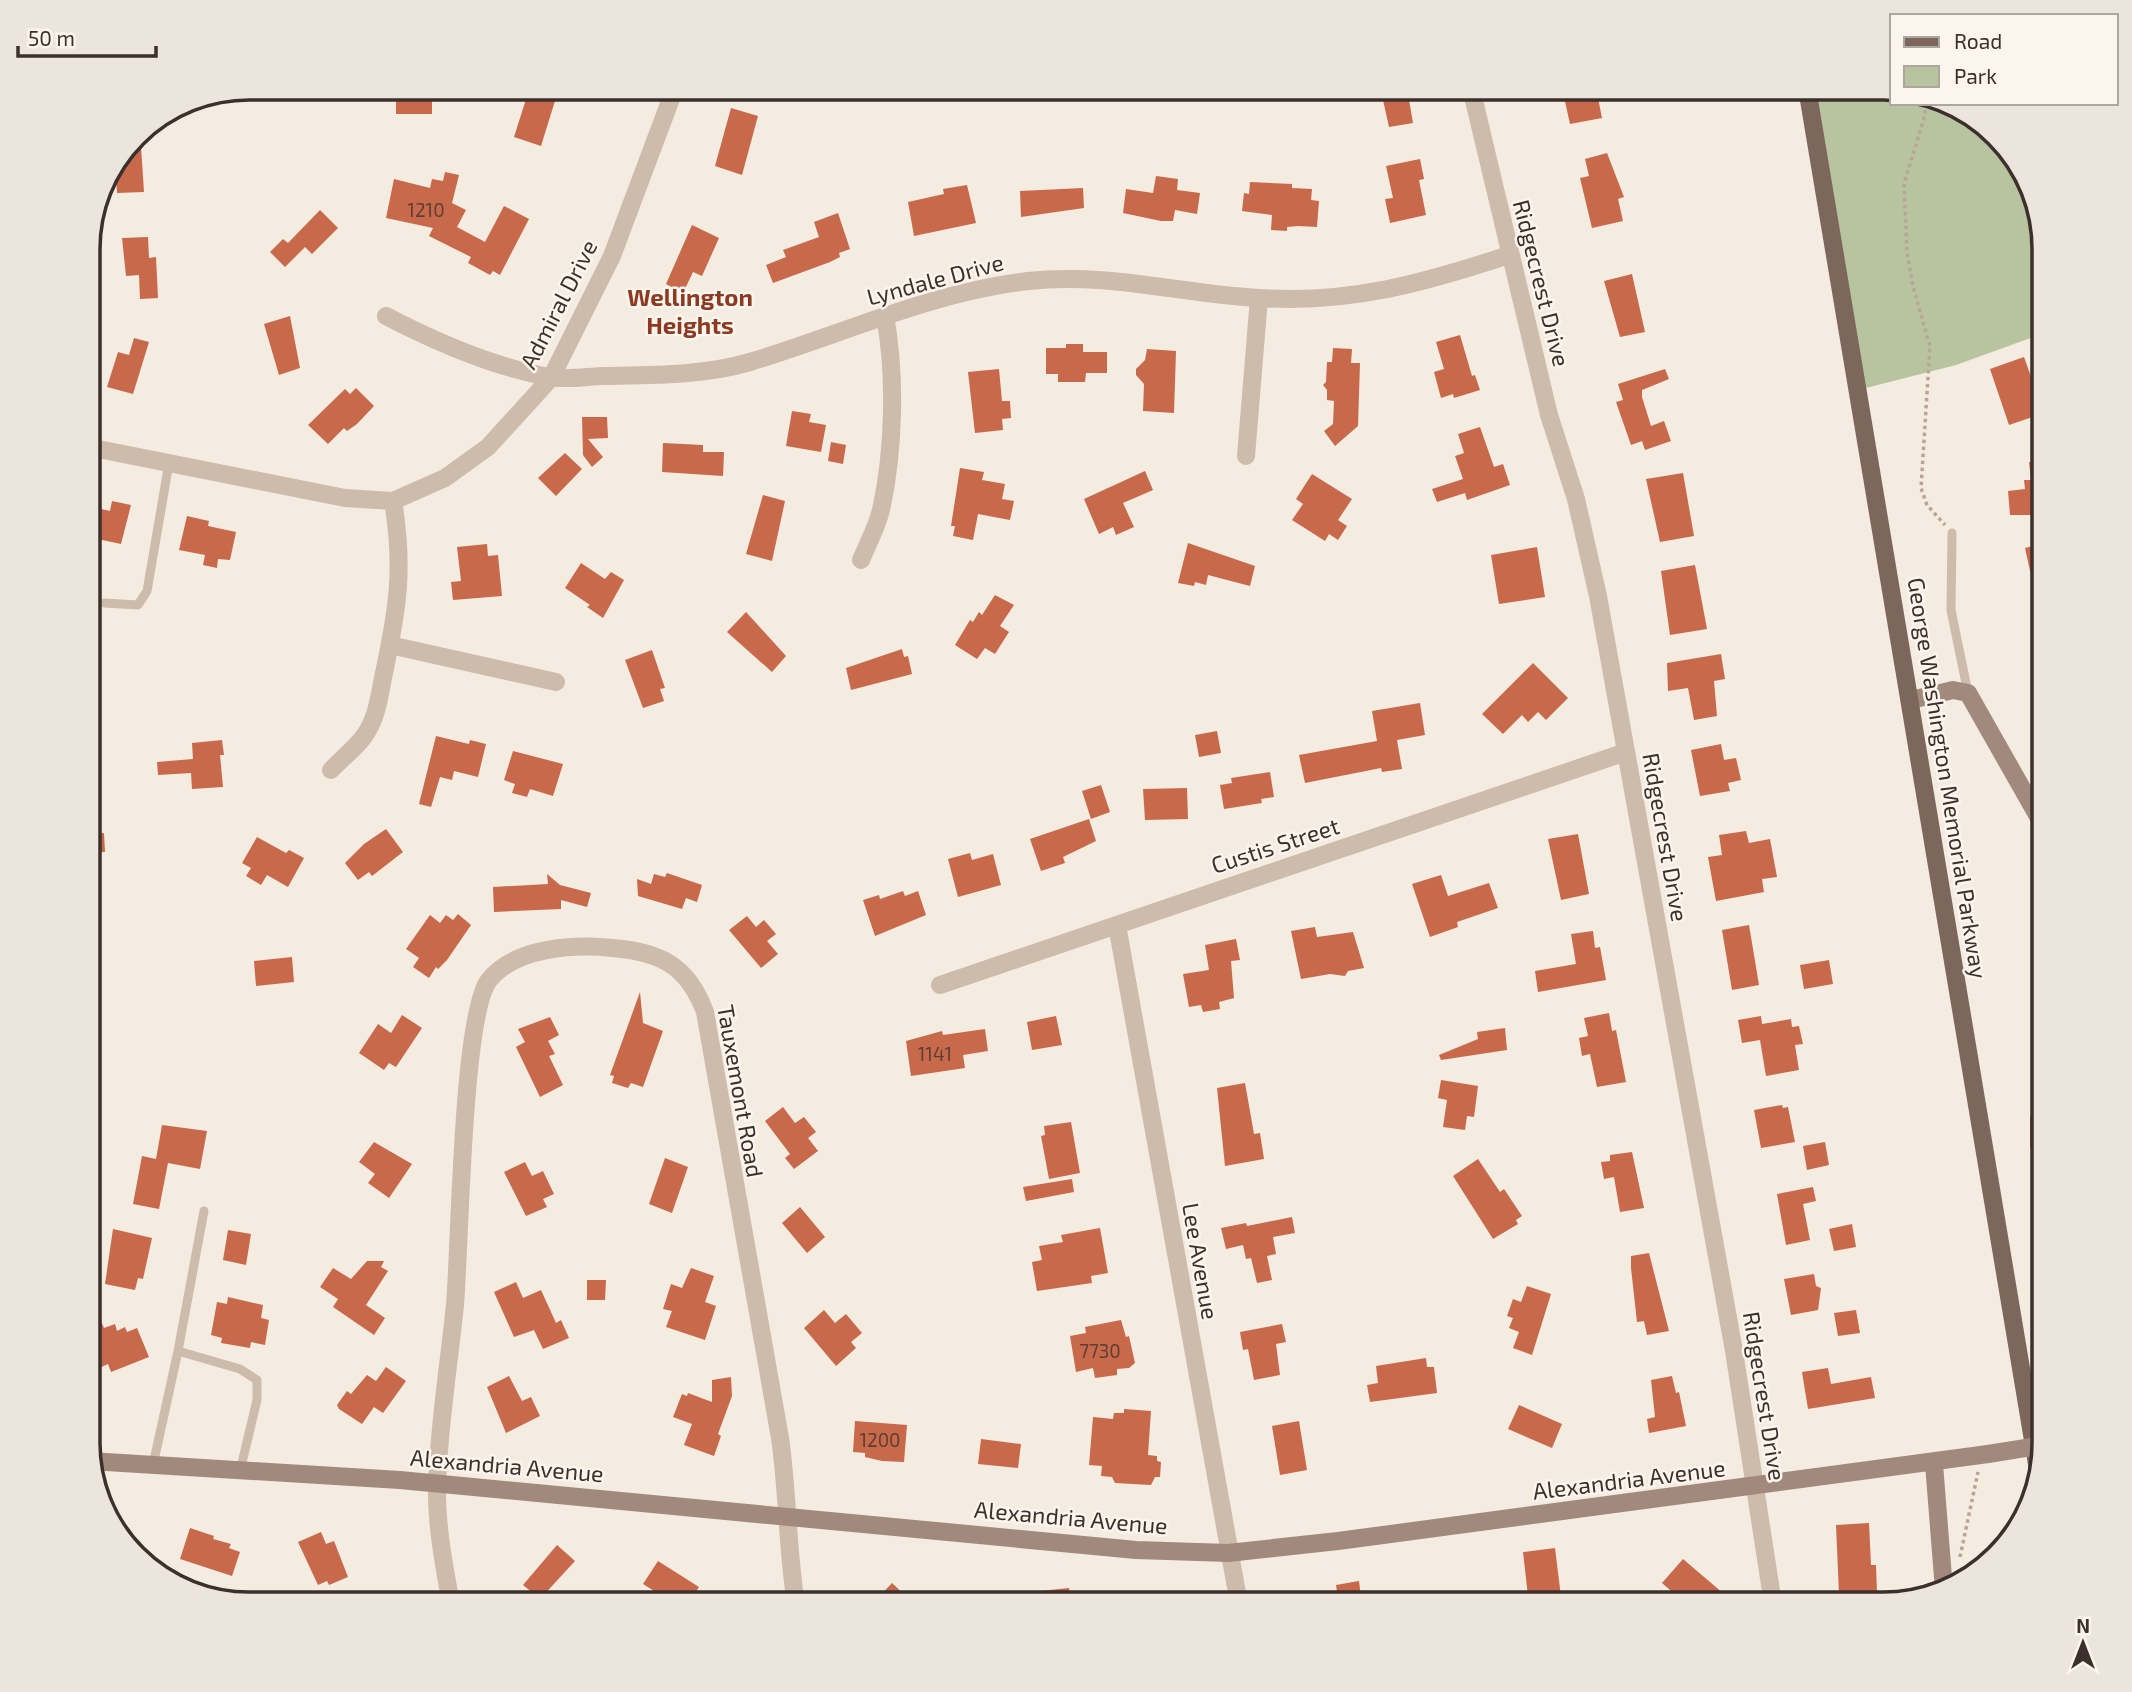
<svg xmlns="http://www.w3.org/2000/svg" width="2132" height="1692" font-family="'Exo 2',sans-serif">
<rect width="100%" height="100%" fill="#f4ebe1"/>
<path fill="#b8c4a0" d="M1808,88l84,1v14h55l42,24 39,51 16,71v84l-88,32 -98,25z"/>
<path fill="#c8694b" d="M432,88v26h-36v-25z
M540,88h19l-18,58 -27,-9 13,-41 9,2z
M1363,88h44l6,35 -24,4 -6,-27z
M1562,88h34l6,30 -32,6z
M731,108l27,8 -16,59 -27,-9z
M140,131l4,61 -27,1 -2,-30z
M1607,153l17,44 -6,2 5,22 -31,7 -12,-50 9,-2 -4,-17z
M1420,159l4,20 -5,1 7,35 -36,8 -5,-24 8,-1 -7,-32z
M445,172l14,3 -7,28 14,7 -9,17 28,15 19,-36 25,13 -29,56 -7,-4 -3,4 -22,-12 3,-6 -42,-21 4,-8 -47,-10 8,-39 36,9 2,-9 11,2z
M1156,176l22,3 -1,11 23,3 -3,21 -22,-4 -2,11h-12l-38,-8 3,-24 27,4z
M1250,182l42,2v4l20,1 -1,11 8,1 -2,26 -19,-1 -11,1v4l-16,-1 1,-15 -30,-4 2,-18 5,1z
M967,185l9,38 -62,13 -6,-34 36,-8 -1,-5z
M1083,188l1,20 -63,9 -1,-26z
M320,210l18,18 -26,26 -7,-7 -20,20 -15,-15 13,-13 5,4z
M838,213l12,36 -11,4 1,4 -10,5 -57,21 -7,-18 20,-8 -3,-7 36,-13 -5,-15z
M692,225l27,13 -17,38 -9,-4 -10,21 -17,-9z
M148,237l1,21 7,-1 2,41 -18,1 -1,-24 -13,1 -4,-38z
M1632,274l13,58 -25,5 -16,-56z
M290,316l10,52 -21,7 -15,-51z
M1460,335l12,41 3,-1 5,15 -26,8 -1,-4 -12,4 -7,-26 10,-3 -8,-27z
M134,338l15,4 -16,52 -26,-7 11,-35 11,3z
M1066,344h17v8h24v21h-21l-1,9h-27v-8h-12v-26h20z
M1333,348l19,1 -1,14h9l-2,63 -23,20 -11,-15 9,-7 1,-23 -7,-1v-10l-4,-5 3,-3 1,-20h5z
M1147,349l29,2 -2,62 -31,-2 1,-27 -8,-9v-6l9,-9z
M2024,357l20,56 -35,12 -19,-56z
M999,369l3,32h8l1,17 -9,1 1,11 -28,3 -7,-61z
M1665,369l4,10 -27,11v7l9,29 13,-5 7,20 -26,9 -3,-9 -11,4 -15,-43 7,-2 -5,-16z
M356,388l18,18 -17,18 -10,7 -3,-3 -16,16 -20,-19 37,-36 5,5z
M792,411l19,3 -2,8 17,3 -5,27 -35,-6z
M582,417h25l1,21 -20,1 15,18 -11,10 -9,-12z
M1480,427l14,40 9,-3 7,21 -43,15 -2,-7 -28,9 -5,-13 31,-10 -8,-23 9,-3 -6,-19z
M831,442l15,3 -3,19 -15,-3z
M663,443l40,2v7h21l-1,24 -61,-4z
M565,453l17,16 -26,27 -18,-18z
M2045,461l-1,54h-34l-2,-24 17,-2 -1,-9h7l-2,-18z
M960,468l24,4 -2,8 23,4 -3,15 12,2 -4,19 -32,-6 -5,26 -20,-4 2,-10h-4z
M1145,471l8,19 -30,13 11,24 -18,8 -3,-8 -14,7 -15,-35z
M1683,473l11,63 -34,6 -14,-63z
M1312,474l40,25 -14,21 9,6 -9,14 -9,-6 -4,7 -33,-21 11,-16 -7,-5z
M763,495l22,6 -13,60 -26,-7z
M112,501l19,4 -10,39 -33,-7v-31l22,5z
M187,516l22,5 -1,5 28,6 -6,28 -12,-1 -1,9 -14,-3 2,-10 -26,-5z
M1188,543l67,23 -5,20 -42,-11 -2,10 -11,-3 -1,4 -16,-3z
M2044,543v63l-6,1 -13,-59z
M487,544l1,12 10,-1 4,41 -49,4 -2,-18 10,-1 -4,-34z
M1537,547l8,50 -46,7 -8,-49z
M581,563l24,16 6,-7 13,8 -21,38 -16,-11 3,-2 -25,-17z
M1695,565l12,64 -37,6 -9,-64z
M995,595l19,10 -14,21 9,6 -14,22 -10,-6 -8,11 -22,-14 15,-25 3,2 6,-10 3,3z
M746,612l40,44 -14,16 -45,-40z
M902,649l2,8 4,-1 4,18 -61,16 -5,-22z
M652,650l13,38 -5,1 4,12 -21,7 -18,-48z
M1721,654l4,25 -11,2 3,35 -23,4 -6,-32 -20,3 -1,-28z
M1533,663l35,35 -22,22 -8,-8 -10,10 -6,-7 -19,19 -21,-20z
M1420,703l5,32 -28,5 5,29 -20,3 -1,-4 -76,15 -6,-28 78,-14 -5,-30z
M1217,731l4,22 -22,4 -4,-22z
M436,736l33,8 1,-4 16,4 -8,33 -24,-6 -2,9 -12,-3 -9,30 -12,-3z
M222,740l2,15h-4l3,32 -31,2 -1,-16 -33,2 -1,-13 36,-3 -1,-16z
M1721,744l3,16 12,-2 5,22 -13,3 2,8 -30,5 -9,-46z
M513,751l50,13 -10,32 -23,-7 -3,8 -15,-4 3,-9 -11,-4z
M1270,772l4,25 -13,2 1,4 -38,6 -4,-24 12,-2 -1,-5z
M1101,785l9,27 -19,7 -9,-28z
M1187,788l1,31 -43,1 -2,-31z
M1089,819l7,22 -33,16 2,6 -24,8 -11,-32z
M386,829l17,23 -31,24 -3,-4 -11,8 -13,-17 19,-19z
M1746,831l3,12 21,-4 7,38 -15,2 2,13 -48,9 -8,-44 14,-2 -3,-20z
M88,833h16l1,19 -17,1z
M1578,834l11,60 -28,6 -13,-61z
M257,837l29,16 3,-3 15,8 -16,29 -21,-12 -6,10 -15,-9 5,-8 -9,-5z
M970,853l2,7 21,-6 8,31 -43,12 -10,-38z
M667,873l35,12 -5,17 -11,-4 -4,11 -44,-13 -1,-17 14,5 3,-10 11,3z
M547,874l13,11 31,8 -4,14 -26,-7v9l-67,3 -1,-25 55,-3z
M1441,875l7,21 41,-13 9,25 -41,14 1,5 -28,10 -18,-53z
M903,891l2,5 13,-5 8,24 -51,21 -12,-36 16,-5 1,4z
M458,914l13,11 -24,35 -9,9 -2,-2 -7,11 -16,-11 6,-9 -13,-9 24,-34 10,8 6,-8 7,5z
M747,916l9,11 8,-7 12,14 -9,7 11,13 -17,14 -32,-38z
M1749,925l10,60 -27,5 -10,-60z
M1315,927l2,10 36,-5 11,36 -16,3 -3,5 -15,-2 -29,5 -10,-48z
M1593,931l2,17 5,-1 6,33 -68,12 -3,-21 41,-7 -5,-30z
M1236,939l4,21 -9,1 3,37 -15,4 1,7 -17,3 -2,-7 -12,2 -6,-33 26,-4 -4,-25z
M292,957l2,25 -38,4 -2,-25z
M1829,960l4,24 -29,5 -4,-24z
M640,992l3,31 20,8 -20,56 -12,-4 -3,5 -16,-5 2,-7 -4,-1z
M1609,1013l3,18 4,-1 10,52 -29,5 -7,-33 -8,2 -3,-18 9,-2 -4,-18z
M402,1015l20,13 -26,39 -7,-4 -5,7 -25,-17 19,-29 13,9z
M1056,1016l6,29 -30,5 -5,-28z
M1761,1016l1,8 29,-5 1,8 7,-1 4,18 -8,1 4,25 -33,6 -6,-36 -18,3 -4,-23z
M550,1017l9,18 -11,6 7,13 -6,2 14,29 -23,12 -24,-50 9,-5 -7,-13z
M1505,1028l2,22 -66,10 -2,-5 39,-16 -1,-7z
M985,1029l3,22 -25,4 2,13 -54,8 -5,-35 36,-10 1,4z
M1441,1080l37,6 -4,31 -7,-1 -2,14 -22,-3 4,-27 -9,-2z
M1245,1083l9,51 6,-1 4,26 -39,7 -8,-78z
M1782,1105l1,3 5,-1 7,35 -34,6 -7,-38z
M783,1107l12,16 9,-6 12,15 -8,6 10,13 -24,18 -9,-11 5,-4 -25,-33z
M2030,1116h14v32h-14z
M1071,1122l9,51 -31,6 -8,-43 4,-1 -1,-9z
M162,1125l45,6 -7,38 -32,-6 -9,46 -26,-5 9,-48 14,3z
M374,1142l38,22 -23,34 -21,-15 7,-9 -16,-12z
M1825,1142l4,23 -22,5 -4,-24z
M1632,1152l12,56 -24,4 -6,-35 -10,2 -3,-17 9,-1v-6z
M665,1158l23,9 -16,46 -23,-9z
M1478,1159l22,33 4,-3 18,27 -6,4 2,4 -25,15 -40,-63z
M525,1162l7,14 11,-5 11,23 -11,5 4,8 -21,9 -22,-44z
M1072,1179l2,13 -48,9 -3,-14z
M1813,1187l3,14 -13,3 7,36 -24,5 -9,-51z
M800,1207l25,30 -18,16 -25,-30z
M1292,1217l3,16 -22,4 3,17 -9,2 5,24 -15,3 -6,-25 -5,1 -3,-14 -17,4 -5,-21 25,-5 1,3z
M1852,1224l4,23 -22,4 -5,-22z
M1100,1228l8,45 -17,3 1,7 -55,8 -5,-29 10,-2 -3,-14 24,-4 -2,-7z
M113,1229l39,9 -9,41 -5,-1 -3,12 -30,-6z
M228,1230l23,4 -5,31 -23,-5z
M1649,1253l20,78 -22,4 -3,-14 -7,1 -6,-54v-12z
M367,1261h17l-3,6 7,4 -22,34 19,13 -11,17 -41,-28 5,-8 -18,-12 13,-19 18,11z
M691,1268l23,8 -9,26 11,4 -11,34 -39,-13 6,-16 -9,-2 8,-25 11,4z
M1814,1274l2,12 5,2 -3,22 -27,5 -7,-36z
M587,1280h19l-1,20h-18z
M516,1282l7,16 18,-8 15,33 5,-3 8,18 -26,11 -9,-19 -20,7 -20,-45z
M1527,1286l24,8 -19,61 -19,-7 6,-16 -10,-4 4,-10 -6,-2 6,-17 8,3z
M228,1297l35,8 -2,13 8,2 -4,25 -14,-3 -1,6 -29,-5 1,-5 -11,-3 6,-33 10,2z
M824,1310l11,13 11,-9 16,19 -11,9 5,6 -20,18 -32,-38z
M1856,1310l4,23 -22,3 -4,-23z
M99,1317l5,11 11,-4 2,7 8,-4 2,5 10,-4 12,29 -38,15 -3,-8 -11,5 -9,-23v-25z
M1121,1320l5,17 3,-1 6,27 -6,5 -12,1v6l-22,3 -2,-10 -17,4 -6,-36 16,-3 -1,-6z
M1282,1324l4,18 -10,2 4,31 -26,5 -6,-31 -5,1 -3,-18z
M1426,1358l1,9h7l3,26 -67,9 -3,-17 11,-2 -2,-17z
M386,1367l20,14 -23,32 -9,-6 -12,17 -23,-15 -2,-4 10,-14 4,3 16,-19 9,6z
M1828,1368l3,16 40,-7 4,21 -67,11 -6,-37z
M509,1376l13,25 9,-4 9,19 -34,17 -19,-46z
M1672,1376l4,17 3,-1 7,34 -37,7 -2,-14 8,-2 -4,-37z
M731,1377l1,19 -14,38 3,2 -7,20 -30,-11 8,-21 -19,-7 9,-23 5,2 1,-3 24,9v-22z
M1519,1405l43,19 -10,24 -44,-19z
M1124,1409l27,2 -3,44 9,1v5l4,1 -1,15h-5l-4,8 -36,-2 -3,-6 -11,-1 1,-10 -13,-1 4,-48 20,2 1,-6h10z
M855,1421l52,4 -3,37 -22,-1 -17,-4v-4l-12,-1z
M1299,1421l8,49 -27,5 -8,-49z
M981,1439l40,5 -3,24 -40,-4z
M1869,1523l2,42h5l1,28 -38,1 -3,-69z
M190,1528l24,8 -1,3 18,5 -2,4 11,4 -8,24 -52,-17z
M321,1532l5,12 8,-3 14,36 -19,8 -2,-4 -9,4 -20,-43z
M557,1545l18,16 -35,38 -17,-14z
M1555,1548l7,57h-33l-6,-53z
M1683,1559l41,35 -9,11h-28l-25,-22z
M658,1561l41,26 -11,17h-13l-32,-20z
M1359,1581l3,24h-23l-3,-20z
M892,1583l22,21h-42z
M1069,1588l2,17h-30l-1,-14z"/>
<g fill="none" stroke-linecap="round" stroke-linejoin="round">
<path stroke="#b9a596" stroke-width="3.5" stroke-dasharray="3.5 3.5" stroke-linecap="butt" d="M1925,103v12l-21,69 3,68 6,35 17,59 -9,142 6,17 18,20
M1960,1557l18,-85"/>
<path stroke="#cdbbac" stroke-width="9" d="M1952,533l-1,77 17,83
M104,603l34,2 9,-14 22,-128
M204,1211l-26,140 62,18 17,11v20l-17,71
M153,1465l25,-114"/>
<path stroke="#cdbbac" stroke-width="18" d="M1471,88l78,327 27,84 22,97 136,755 39,253
M386,316c50,26 107,51 163,61 16,3 35,0 52,-1 50,-1 101,0 149,-14 93,-28 182,-70 278,-81 79,-9 154,13 231,17 91,6 165,-15 250,-43
M88,447l257,51 48,3 52,-23 43,-31 63,-69 61,-122 63,-168
M1246,456l13,-158
M861,560c7,-17 16,-33 20,-50 13,-59 15,-135 4,-194
M390,645l166,37
M331,770c12,-13 29,-25 37,-40 10,-17 12,-39 16,-57 14,-66 20,-105 9,-172
M1117,925l122,679
M940,985l686,-233
M451,1604c-7,-39 -15,-80 -14,-120 2,-60 12,-120 18,-179 5,-59 7,-289 34,-325 26,-33 86,-36 124,-32 48,4 75,18 92,64l75,426c8,55 7,111 16,166"/>
<path stroke="#a18a7d" stroke-width="18" d="M1911,700l42,-10 15,3 76,134
M90,1461l310,19 736,70 92,3 110,-12 650,-87
M1934,1464l10,126"/>
<path stroke="#7d675c" stroke-width="18" d="M1807,88l232,1388"/>
<path stroke="#a18a7d" stroke-width="18" d="M1988,1454l56,-9"/>
</g>
<g text-anchor="middle" dominant-baseline="central" stroke-width="5" stroke-linejoin="round" paint-order="stroke">
<g font-size="19" fill="#5e3e33">
<text x="426" y="209">1210</text>
<text x="935" y="1053">1141</text>
<text x="1100" y="1350">7730</text>
<text x="880" y="1439">1200</text>
</g>
<g font-size="23" fill="#3b302b" stroke="#fbf5ee">
<text transform="translate(935 279) rotate(-15)">Lyndale Drive</text>
<text transform="translate(1542 283) rotate(76)">Ridgecrest Drive</text>
<text transform="translate(558 304) rotate(-63)">Admiral Drive</text>
<text transform="translate(1948 778) rotate(81)">George Washington Memorial Parkway</text>
<text transform="translate(1666 837) rotate(80)">Ridgecrest Drive</text>
<text transform="translate(1275 845) rotate(-18)">Custis Street</text>
<text transform="translate(741 1091) rotate(80)">Tauxemont Road</text>
<text transform="translate(1201 1261) rotate(80)">Lee Avenue</text>
<text transform="translate(1765 1396) rotate(81)">Ridgecrest Drive</text>
<text transform="translate(507 1465) rotate(5)">Alexandria Avenue</text>
<text transform="translate(1629 1479) rotate(-7)">Alexandria Avenue</text>
<text transform="translate(1071 1517) rotate(5)">Alexandria Avenue</text>
</g>
<g font-size="24" font-weight="bold" fill="#8c3b22" stroke="#fbf5ee">
<text x="690" y="296">Wellington<tspan x="690" dy="28">Heights</tspan></text>
</g>
</g>
<path d="M0 0H2132V1692H0ZM249 100H1883A149 149 0 0 1 2032 249V1443A149 149 0 0 1 1883 1592H249A149 149 0 0 1 100 1443V249A149 149 0 0 1 249 100Z" fill="#ece5de" fill-rule="evenodd"/>
<path fill="none" stroke="#3b302b" stroke-width="3.5" d="M249 100H1883A149 149 0 0 1 2032 249V1443A149 149 0 0 1 1883 1592H249A149 149 0 0 1 100 1443V249A149 149 0 0 1 249 100Z"/>
<rect x="1890" y="14" width="228" height="91" fill="#fbf5ee" stroke="#aea6a0" stroke-width="2"/>
<rect x="1904" y="37" width="35" height="10" fill="#7d675c" stroke="#aea6a0" stroke-width="2"/>
<text x="1954" y="49" font-size="21" fill="#3b302b">Road</text>
<rect x="1904" y="66" width="35" height="21" fill="#b8c4a0" stroke="#aea6a0" stroke-width="2"/>
<text x="1954" y="84" font-size="21" fill="#3b302b">Park</text>
<g transform="translate(2083 1643)" stroke="#fbf5ee" stroke-width="5" paint-order="stroke">
<path d="M0-5L12 26L0 18L-12 26Z" fill="#3b302b"/>
<text y="-10" font-size="19" font-weight="bold" text-anchor="middle" fill="#3b302b">N</text>
</g>
<path d="M18 46v10h138v-10" fill="none" stroke="#3b302b" stroke-width="3.5"/>
<text x="28" y="46" font-size="21" fill="#3b302b" stroke="#fbf5ee" stroke-width="5" paint-order="stroke">50 m</text>
</svg>
